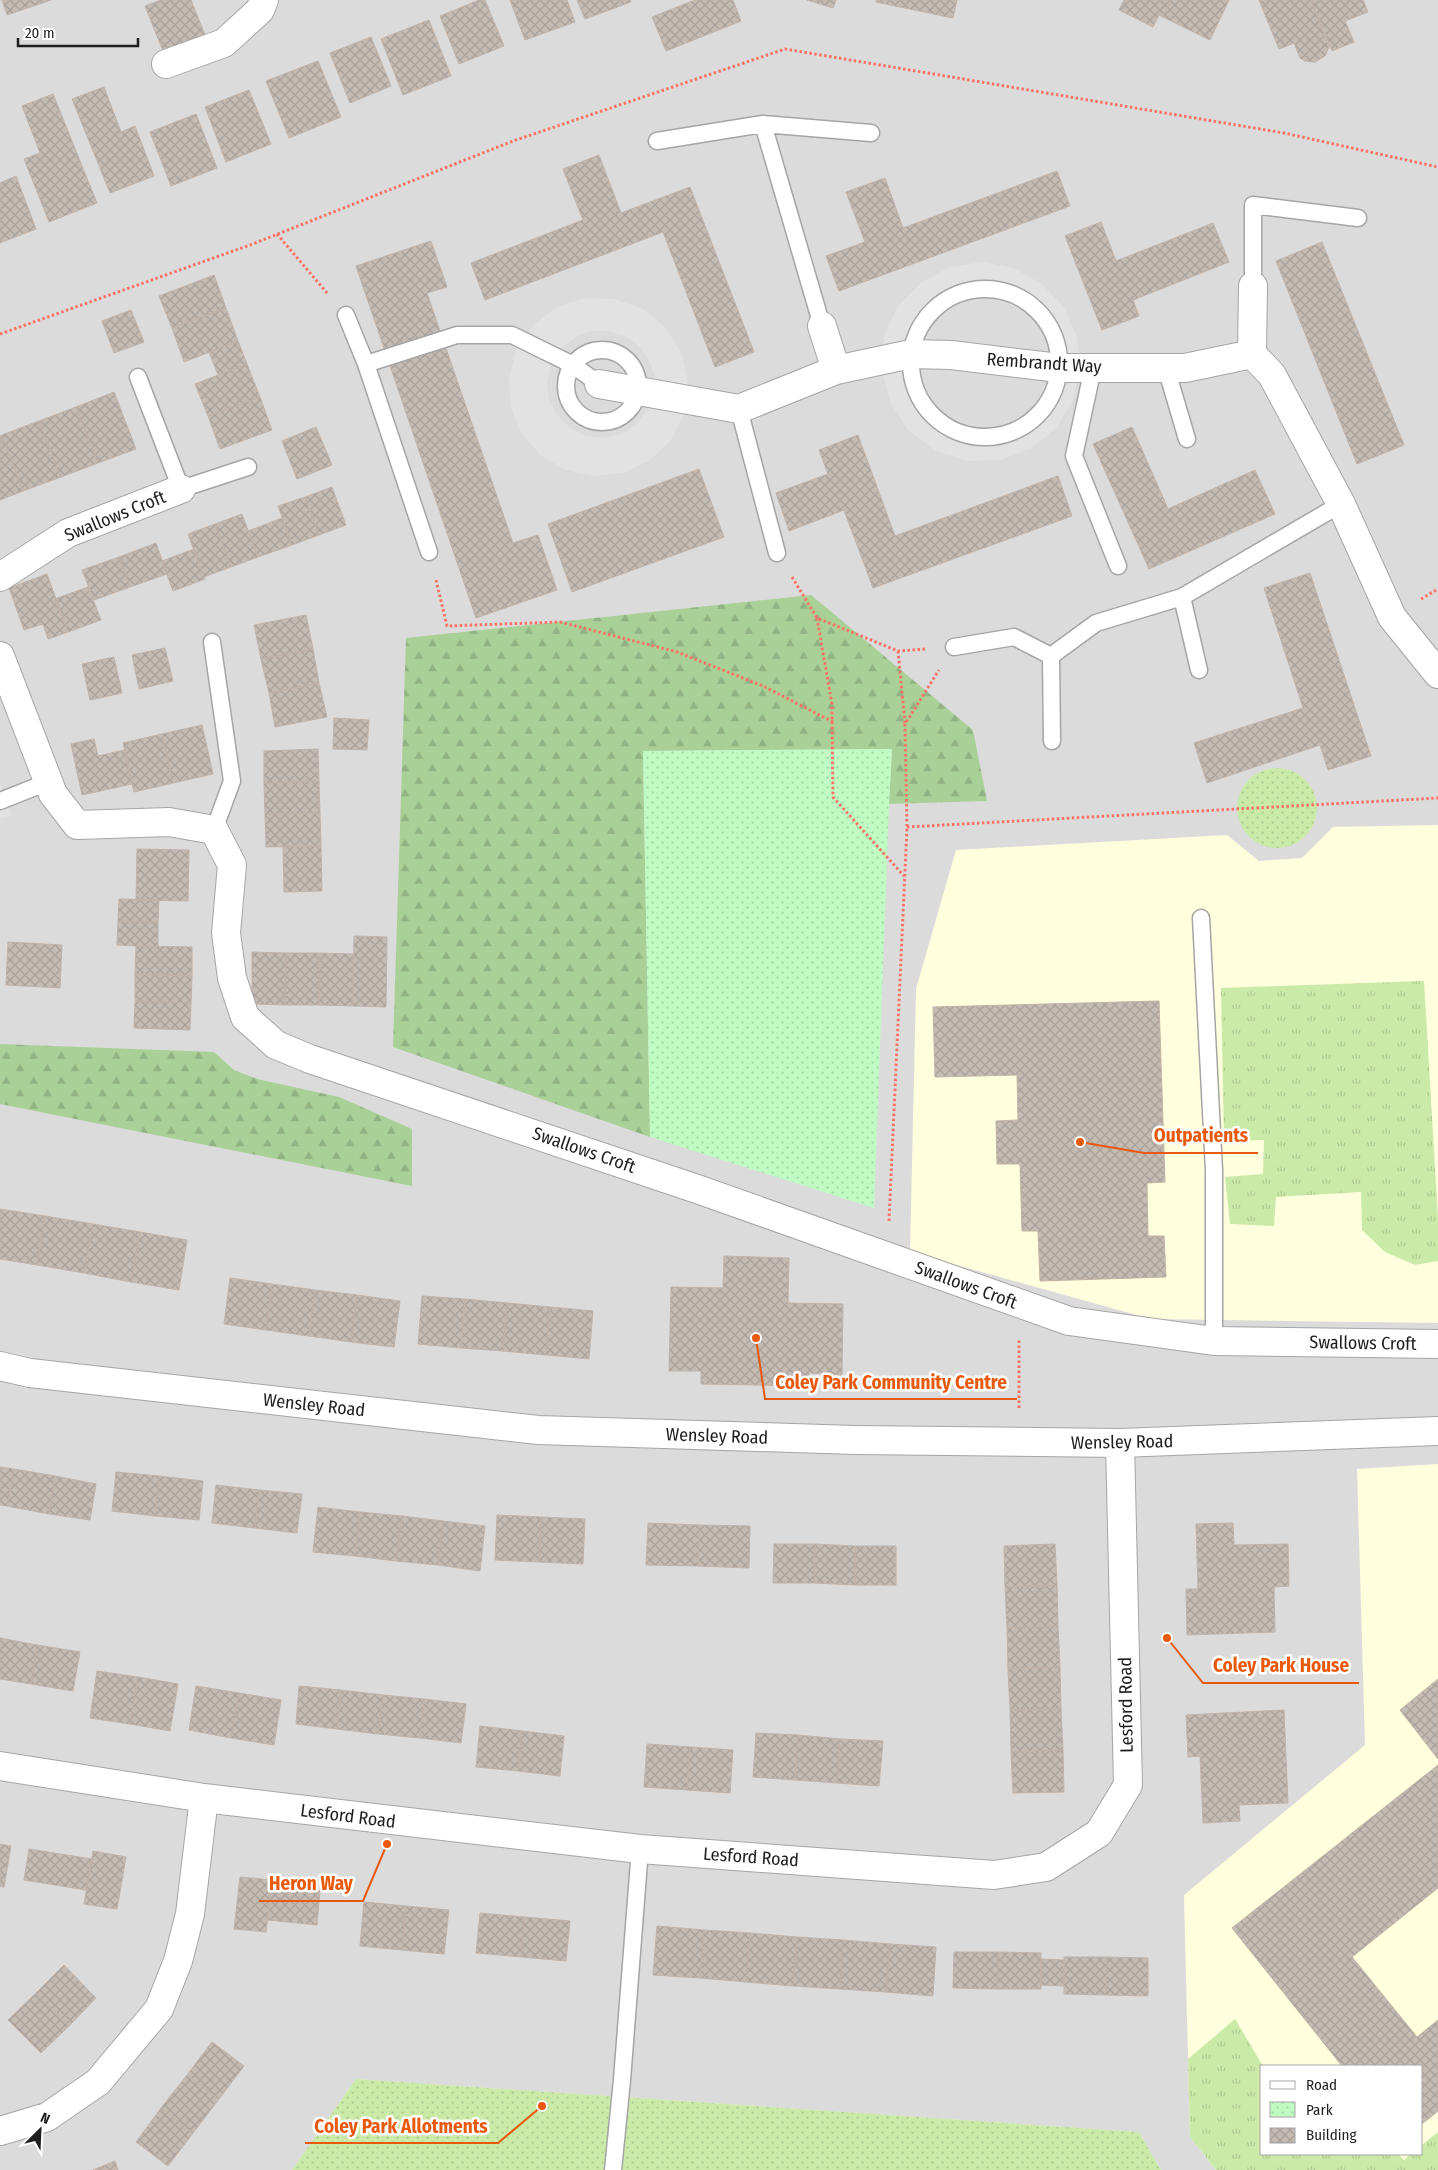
<svg xmlns="http://www.w3.org/2000/svg" width="1438" height="2170" font-family="'Fira Sans Condensed',sans-serif">
<defs>
<pattern id="grass-tufts" width="24" height="20" patternUnits="userSpaceOnUse" patternTransform="scale(1.25)"><rect width="24" height="20" fill="#caeba8"/><path d="M3 7l-1-3M5 7V3M7 7l1-3M15 17l-1-3M17 17v-4M19 17l1-3" fill="none" stroke="#adc990"/></pattern>
<pattern id="forest-firs" width="22" height="20" patternUnits="userSpaceOnUse" patternTransform="scale(1.25)"><rect width="22" height="20" fill="#a9d097"/><path d="M5 1l3.5 6h-7zM16 11l3.5 6h-7z" fill="#91b282"/></pattern>
<pattern id="park-dots" width="8" height="8" patternUnits="userSpaceOnUse" patternTransform="scale(1.25)"><rect width="8" height="8" fill="#bffbc3"/><path d="M2 2h.1M6 6h.1" fill="none" stroke="#a4d7a7" stroke-width="1.8" stroke-linecap="round"/></pattern>
<pattern id="garden-dots" width="8" height="8" patternUnits="userSpaceOnUse" patternTransform="scale(1.25)"><rect width="8" height="8" fill="#caeba8"/><path d="M2 2h.1M6 6h.1" fill="none" stroke="#adc990" stroke-width="1.8" stroke-linecap="round"/></pattern>
<pattern id="building-cross-hatch" width="8" height="8" patternUnits="userSpaceOnUse" patternTransform="scale(1.25)"><rect width="8" height="8" fill="#c4bbb3"/><path d="M0 0l8 8M0 8l8-8" fill="none" stroke="#a8a09a"/></pattern>
</defs>
<rect width="100%" height="100%" fill="#f0ebe4"/>
<path fill="#dcdbdb" fill-rule="evenodd" d="M0,0h1438v2170h-277l-22,-38 -783,-53 -64,91h-292zM1262,2066h160v88h-160z"/>
<path fill="#fffedd" fill-rule="evenodd" d="M1438,825v498l-287,-4 -241,-67 6,-263 40,-139 271,-15 32,26 43,-3 31,-31z
M1438,1464v706h-222l-26,-33 -6,-242 181,-150 -8,-276zM1262,2066h160v88h-160z"/>
<path fill="url(#grass-tufts)" d="M1424,981l14,237v43l-23,4 -30,-13 -23,-22 -1,-38 -85,5 -2,29 -44,-2 -5,-47 38,-3 1,-34 -40,1 -3,-153z
M1235,2019l28,47 -1,88h136l6,6 7,-6h11v-9l16,-13v38h-222l-26,-33 -2,-78z"/>
<path fill="url(#forest-firs)" d="M811,595l162,135 14,71 -98,3 3,-55 -249,2 7,386 -257,-90 13,-409z
M0,1044l214,8 20,18 23,9 82,18 73,32v57l-412,-82z"/>
<path fill="url(#park-dots)" d="M892,749l-3,55 -15,404 -224,-71 -7,-386z"/>
<path fill="url(#garden-dots)" d="M1237 808a40 40 0 1 1 80 0a40 40 0 1 1-80 0Z
M356,2079l783,53 22,38h-869z"/>
<path fill="#e2e2e2" fill-rule="evenodd" d="M982,262l32,6 28,16 22,23 13,29 3,33 -7,31 -16,27 -25,21 -31,12 -34,1 -32,-11 -27,-20 -18,-28 -8,-33 2,-33 14,-30 24,-24 28,-15zM989,288l23,5 20,12 16,18 9,21 2,24 -5,23 -12,20 -18,15 -22,9 -23,3 -25,-7 -22,-15 -15,-21 -7,-25 2,-25 10,-24 18,-19 23,-11z
M584,298l30,1 29,10 23,19 16,26 6,30 -4,30 -14,27 -21,20 -26,12 -29,3 -28,-6 -25,-14 -19,-22 -11,-27 -2,-29 7,-28 17,-24 22,-18zM590,331h18l17,5 14,10 10,14 6,17 -1,17 -6,16 -11,14 -15,10 -18,4 -18,-2 -16,-8 -13,-13 -8,-16 -2,-17 4,-18 10,-15 13,-11z
M0,782l12,33 -12,4z"/>
<path fill="url(#building-cross-hatch)" stroke="#c2b2a6" d="M2,0h49l-44,15z
M161,0h30l16,40 -42,16 -20,-50z
M479,0h6l19,46 -45,18 -19,-48z
M510,0h57l8,22 -50,18z
M577,0h53l1,2 -46,17z
M695,0h38l8,21 -75,30 -14,-34z
M807,0h29l-3,8z
M876,0h81l-4,18 -77,-16z
M1124,0h47l-8,17 -4,-2 -6,12 -34,-17z
M1171,0h58l-19,40 -47,-23z
M1259,0h52l18,47 -4,9 -10,6 -10,-1 -5,-3 -6,-15 -15,6z
M1311,0h52l5,12 -23,9 9,21 -22,9z
M429,20l22,56 -48,19 -22,-56z
M371,37l20,49 -41,17 -20,-50z
M318,61l23,56 -52,21 -23,-57z
M104,87l17,45 14,-6 19,50 -44,17 -38,-94z
M249,90l22,54 -45,18 -21,-55z
M53,94l44,109 -48,19 -25,-63 16,-6 -18,-47z
M196,114l21,54 -46,18 -21,-54z
M599,155l22,58 69,-26 64,165 -39,15 -52,-135 -178,68 -14,-37 112,-43 -20,-51z
M1057,171l13,35 -231,85 -13,-35 39,-14 -19,-50 39,-14 18,50z
M16,176l20,53 -36,14v-60z
M1101,222l15,39 97,-38 16,39 -96,38 6,16 -37,14 -37,-94z
M431,241l16,46 -20,6 86,250 25,-8 19,55 -81,28 -120,-352z
M1322,242l82,203 -47,19 -81,-203z
M214,275l12,33 -54,20 -13,-32z
M226,308l12,33 -54,21 -12,-34z
M131,310l13,32 -30,11 -12,-32z
M238,341l9,23 -29,11 -9,-23z
M247,364l13,33 -52,19 -13,-32z
M114,392l22,57 -38,14 -22,-56z
M260,397l12,33 -52,19 -12,-33z
M76,407l22,56 -37,14 -22,-56z
M39,421l22,56 -38,14 -21,-56z
M316,427l16,38 -35,14 -15,-38z
M1132,427l36,82 87,-39 20,44 -126,55 -56,-125z
M2,435l21,56 -23,9v-64z
M858,435l37,101 163,-60 14,40 -199,72 -29,-78 -55,21 -13,-38 52,-19 -9,-24z
M699,469l25,68 -152,55 -24,-68z
M332,487l14,38 -27,10 -14,-38z
M305,497l14,38 -27,10 -14,-39z
M242,514l16,43 -27,10 -16,-43z
M282,518l10,27 -34,12 -10,-26z
M215,524l16,43 -27,10 -16,-43z
M156,543l11,31 -37,13 -11,-30z
M194,549l11,30 -32,12 -11,-30z
M119,557l11,30 -36,13 -12,-30z
M1310,573l61,183 -43,14 -8,-25 -113,38 -13,-40 109,-35 -39,-120z
M47,574l21,58 -20,7 -5,-15 -19,6 -15,-42z
M88,587l13,33 -33,12 -13,-33z
M306,615l7,34 -52,10 -7,-34z
M165,648l8,33 -34,8 -7,-34z
M313,649l6,34 -50,10 -8,-34z
M114,657l8,36 -32,7 -8,-36z
M319,683l8,34 -52,10 -6,-34z
M334,718l35,2 -2,30 -34,-1z
M202,725l11,49 -40,9 -11,-49z
M162,734l11,49 -39,9 -11,-49z
M94,739l4,17 26,-6 8,34 -50,11 -11,-51z
M318,749l1,32 -55,2v-32z
M319,781l1,32 -55,1 -1,-31z
M320,813l1,33 -55,1 -1,-33z
M283,846h38l1,45 -38,1z
M137,849l52,1 -1,51 -52,-1z
M119,899l40,1 -1,22 -40,-1z
M118,921l40,1v25l-41,-2z
M354,936l33,1 -1,70 -33,-1z
M8,942l54,3 -2,43 -54,-3z
M136,946l56,1v29l-57,-2z
M252,952l34,1 -1,52 -33,-1z
M286,953h34l-1,52h-34z
M320,953l33,1v52l-34,-1z
M135,974l57,2 -1,27 -56,-2z
M135,1001l56,2 -1,27 -56,-2z
M1159,1001l6,181 -18,1 1,53h16l2,41 -126,4 -2,-50h-16l-2,-67h-23l-1,-43 22,-1 -1,-45 -82,2 -2,-70z
M0,1209l45,7 -8,49 -37,-6z
M45,1216l48,8 -9,49 -47,-8z
M93,1224l47,8 -9,50 -47,-9z
M140,1232l47,8 -8,50 -48,-8z
M724,1256l65,2 -1,45 55,1 -1,71 -33,-2v13l-108,-2v-13h-32l2,-84 52,1z
M230,1278l42,6 -6,46 -42,-6z
M272,1284l43,6 -6,46 -43,-6z
M315,1290l42,5 -6,47 -42,-6z
M357,1295l43,6 -6,46 -43,-5z
M422,1296l43,3 -4,49 -43,-4z
M465,1299l42,4 -4,48 -42,-3z
M507,1303l43,4 -4,48 -43,-4z
M550,1307l43,4 -4,48 -43,-4z
M0,1467l14,2 -7,37 -7,-1z
M14,1469l41,7 -6,38 -42,-8z
M116,1472l43,4 -4,40 -43,-5z
M55,1476l41,8 -6,36 -41,-6z
M159,1476l44,5 -4,39 -44,-4z
M216,1485l43,5 -4,38 -43,-5z
M259,1490l43,4 -5,39 -42,-5z
M318,1507l42,5 -5,44 -42,-4z
M360,1512l42,4 -6,45 -41,-5z
M497,1515l44,2 -2,45 -44,-2z
M402,1516l41,5 -5,44 -42,-4z
M541,1517l44,2 -2,45 -44,-2z
M443,1521l42,5 -5,45 -42,-6z
M648,1523l51,2 -1,41 -52,-1z
M1233,1523l1,22 54,-1 1,42 -15,1 1,45 -88,3 -1,-46h12l-2,-65z
M699,1525l51,1 -1,42 -51,-2z
M774,1544h41l-1,39h-41z
M815,1544l40,2v39l-41,-2z
M1055,1544l2,41 -52,2 -1,-41z
M855,1546h41v39h-41z
M1057,1585l1,41 -51,2 -2,-41z
M1058,1626l2,41 -52,2 -1,-41z
M0,1638l37,7 -6,39 -31,-5z
M37,1645l43,7 -7,39 -42,-7z
M1060,1667l1,42 -51,1 -2,-41z
M97,1671l41,6 -8,47 -40,-6z
M138,1677l40,7 -8,47 -40,-7z
M1438,1679v80l-38,-49z
M196,1686l43,7 -8,45 -42,-8z
M299,1686l42,4 -4,39 -41,-5z
M341,1690l42,5 -5,39 -41,-5z
M239,1693l42,7 -7,45 -43,-7z
M383,1695l41,4 -4,39 -42,-4z
M424,1699l42,5 -5,39 -41,-5z
M1061,1709l2,41 -52,2 -1,-42z
M1284,1710l4,93 -49,2 1,16 -37,2 -3,-67 -12,1 -2,-42z
M480,1726l42,5 -4,40 -42,-4z
M522,1731l42,5 -4,40 -42,-5z
M756,1733l42,2 -3,45 -42,-3z
M798,1735l42,4 -3,44 -42,-3z
M840,1739l43,2 -4,45 -42,-3z
M647,1744l43,3 -3,43 -43,-3z
M690,1747l43,3 -3,43 -43,-3z
M1063,1750l1,42 -51,1 -2,-41z
M1438,1765v123l-86,69 65,80 21,-17v91l-16,13v-58h-80l-110,-138z
M0,1844l11,2 -7,41 -4,-1z
M29,1849l63,10 -6,31 -62,-10z
M93,1851l33,6 -9,52 -33,-5z
M240,1877l32,3 -6,52 -32,-3z
M271,1886l49,5 -3,34 -49,-5z
M364,1902l42,4 -4,44 -42,-4z
M406,1906l43,4 -5,44 -42,-4z
M480,1913l44,4 -3,40 -45,-4z
M524,1917l46,4 -4,40 -45,-4z
M657,1926l47,4 -4,48 -47,-3z
M704,1930l46,3 -4,49 -46,-4z
M750,1933l47,4 -4,49 -47,-4z
M797,1937l46,3 -3,49 -47,-3z
M843,1940l47,4 -4,48 -46,-3z
M890,1944l46,3 -3,49 -47,-4z
M954,1952h44l-1,37 -44,-1z
M998,1952l43,1v36h-44z
M1064,1957h43l-1,38 -42,-1z
M1107,1957l41,1v38l-42,-1z
M1041,1959l23,1v26l-23,-1z
M64,1965l32,33 -27,28 -33,-33z
M36,1993l33,33 -28,27 -33,-33z
M212,2042l32,24 -25,33 -32,-24z
M187,2075l32,24 -26,34 -32,-25z
M161,2108l32,25 -25,33 -32,-24z
M115,2161l3,9h-25z"/>
<g fill="none" stroke-linecap="round" stroke-linejoin="round">
<g stroke="#a5a5a5" stroke-width="19">
<path id="lane" d="M763,124l59,202
M657,141l106,-17 108,9
M1253,286v-81l105,13
M911 363a74 74 0 1 1 148 0a74 74 0 1 1-148 0Z
M346,315l20,49 63,188
M566 386a36 36 0 1 1 72 0a36 36 0 1 1-72 0Z
M366,364l91,-29h55l61,30 26,19
M1093,368l-19,88 44,110
M1166,368l21,71
M138,377l43,112 67,-22
M739,409l38,144
M1182,597l17,73
M212,642l20,139 -18,49
M954,647l60,-10 37,19 45,-33 86,-26 159,-93
M1051,656l1,85
M0,801l48,-19
M1201,918l13,252v171
M613,2170l9,-90 18,-231"/>
</g>
<g stroke="#a5a5a5" stroke-width="30">
<path id="street" d="M166,64l58,-21 36,-33 4,-10
M822,326l14,44
M1252,354l1,-68
M599,384l140,25 97,-39 75,-16 40,1 108,13h126l67,-14 20,21 69,129 51,113 46,57
M0,577l68,-44 113,-44
M0,656l53,138 24,31 92,-3 45,8 18,35 -6,68 6,45 13,39 31,28 34,14 390,131 369,131 145,20 224,3
M0,1366l30,7 508,57 317,10 265,3 318,-12
M0,1766l204,32 436,51 354,26 52,-8 53,-34 29,-48 -8,-342
M0,2131l47,-14 51,-35 61,-73 19,-48 12,-47 14,-116"/>
</g>
<path stroke="#fe7366" stroke-width="3" stroke-dasharray="2.5 2.5" stroke-linecap="butt" d="M277,234l50,59
M0,334l250,-89 263,-104 272,-92 499,84 154,34
M792,577l25,41 81,33 28,-2
M436,580l11,46 113,-4 117,30 86,34 70,36
M1421,599l17,-10
M817,618l15,86 1,93 71,79
M898,651l7,72
M907,827l531,-29
M889,1221l18,-394 -2,-103 34,-54
M1019,1408v-68"/>
<use href="#lane" stroke="#fff" stroke-width="16"/>
<use href="#street" stroke="#fff" stroke-width="28"/>
</g>
<g text-anchor="middle" dominant-baseline="central" stroke-width="5" stroke-linejoin="round" paint-order="stroke">
<g font-size="18" fill="#1e1e1e" stroke="#fff">
<text transform="translate(1044 363) rotate(4)">Rembrandt Way</text>
<text transform="translate(115 516) rotate(-22)">Swallows Croft</text>
<text transform="translate(584 1150) rotate(19)">Swallows Croft</text>
<text transform="translate(966 1285) rotate(20)">Swallows Croft</text>
<text transform="translate(1363 1343) rotate(1)">Swallows Croft</text>
<text transform="translate(314 1405) rotate(6)">Wensley Road</text>
<text transform="translate(717 1436) rotate(2)">Wensley Road</text>
<text transform="translate(1122 1442) rotate(-1)">Wensley Road</text>
<text transform="translate(1126 1705) rotate(-91)">Lesford Road</text>
<text transform="translate(348 1816) rotate(7)">Lesford Road</text>
<text transform="translate(751 1857) rotate(4)">Lesford Road</text>
</g>
</g>
<path fill="none" stroke="#e8590c" stroke-width="2" d="M1080 1142L1144 1153H1258M756 1338L765 1399H1017M1167 1638L1203 1683H1359M387 1844L363 1901H259M542 2106L498 2143H305"/>
<g fill="#e8590c" stroke="#fff" stroke-width="2">
<circle cx="1080" cy="1142" r="5"/>
<circle cx="756" cy="1338" r="5"/>
<circle cx="1167" cy="1638" r="5"/>
<circle cx="387" cy="1844" r="5"/>
<circle cx="542" cy="2106" r="5"/>
</g>
<g font-size="19" text-anchor="middle" font-weight="bold" fill="#e8590c" stroke="#fff" stroke-width="5" stroke-linejoin="round" paint-order="stroke">
<text x="1201" y="1142">Outpatients</text>
<text x="891" y="1389">Coley Park Community Centre</text>
<text x="1281" y="1672">Coley Park House</text>
<text x="311" y="1890">Heron Way</text>
<text x="401" y="2133">Coley Park Allotments</text>
</g>
<rect x="1260" y="2065" width="162" height="90" fill="#ffffff" stroke="#a5a5a5"/>
<rect x="1270" y="2081" width="25" height="8" fill="#ffffff" stroke="#a5a5a5"/>
<text x="1306" y="2090" font-size="15" fill="#1e1e1e">Road</text>
<rect x="1270" y="2102" width="25" height="15" fill="url(#park-dots)" stroke="#a5a5a5"/>
<text x="1306" y="2115" font-size="15" fill="#1e1e1e">Park</text>
<rect x="1270" y="2128" width="25" height="15" fill="url(#building-cross-hatch)" stroke="#a5a5a5"/>
<text x="1306" y="2140" font-size="15" fill="#1e1e1e">Building</text>
<g transform="translate(40 2130) rotate(24)" stroke="#ffffff" stroke-width="4" paint-order="stroke">
<path d="M0-4L9 19L0 12L-9 19Z" fill="#1e1e1e"/>
<text y="-8" font-size="14" font-weight="bold" text-anchor="middle" fill="#1e1e1e">N</text>
</g>
<path d="M18 38v8h120v-8" fill="none" stroke="#1e1e1e" stroke-width="2.5"/>
<text x="25" y="38" font-size="15" fill="#1e1e1e" stroke="#ffffff" stroke-width="4" paint-order="stroke">20 m</text>
</svg>
